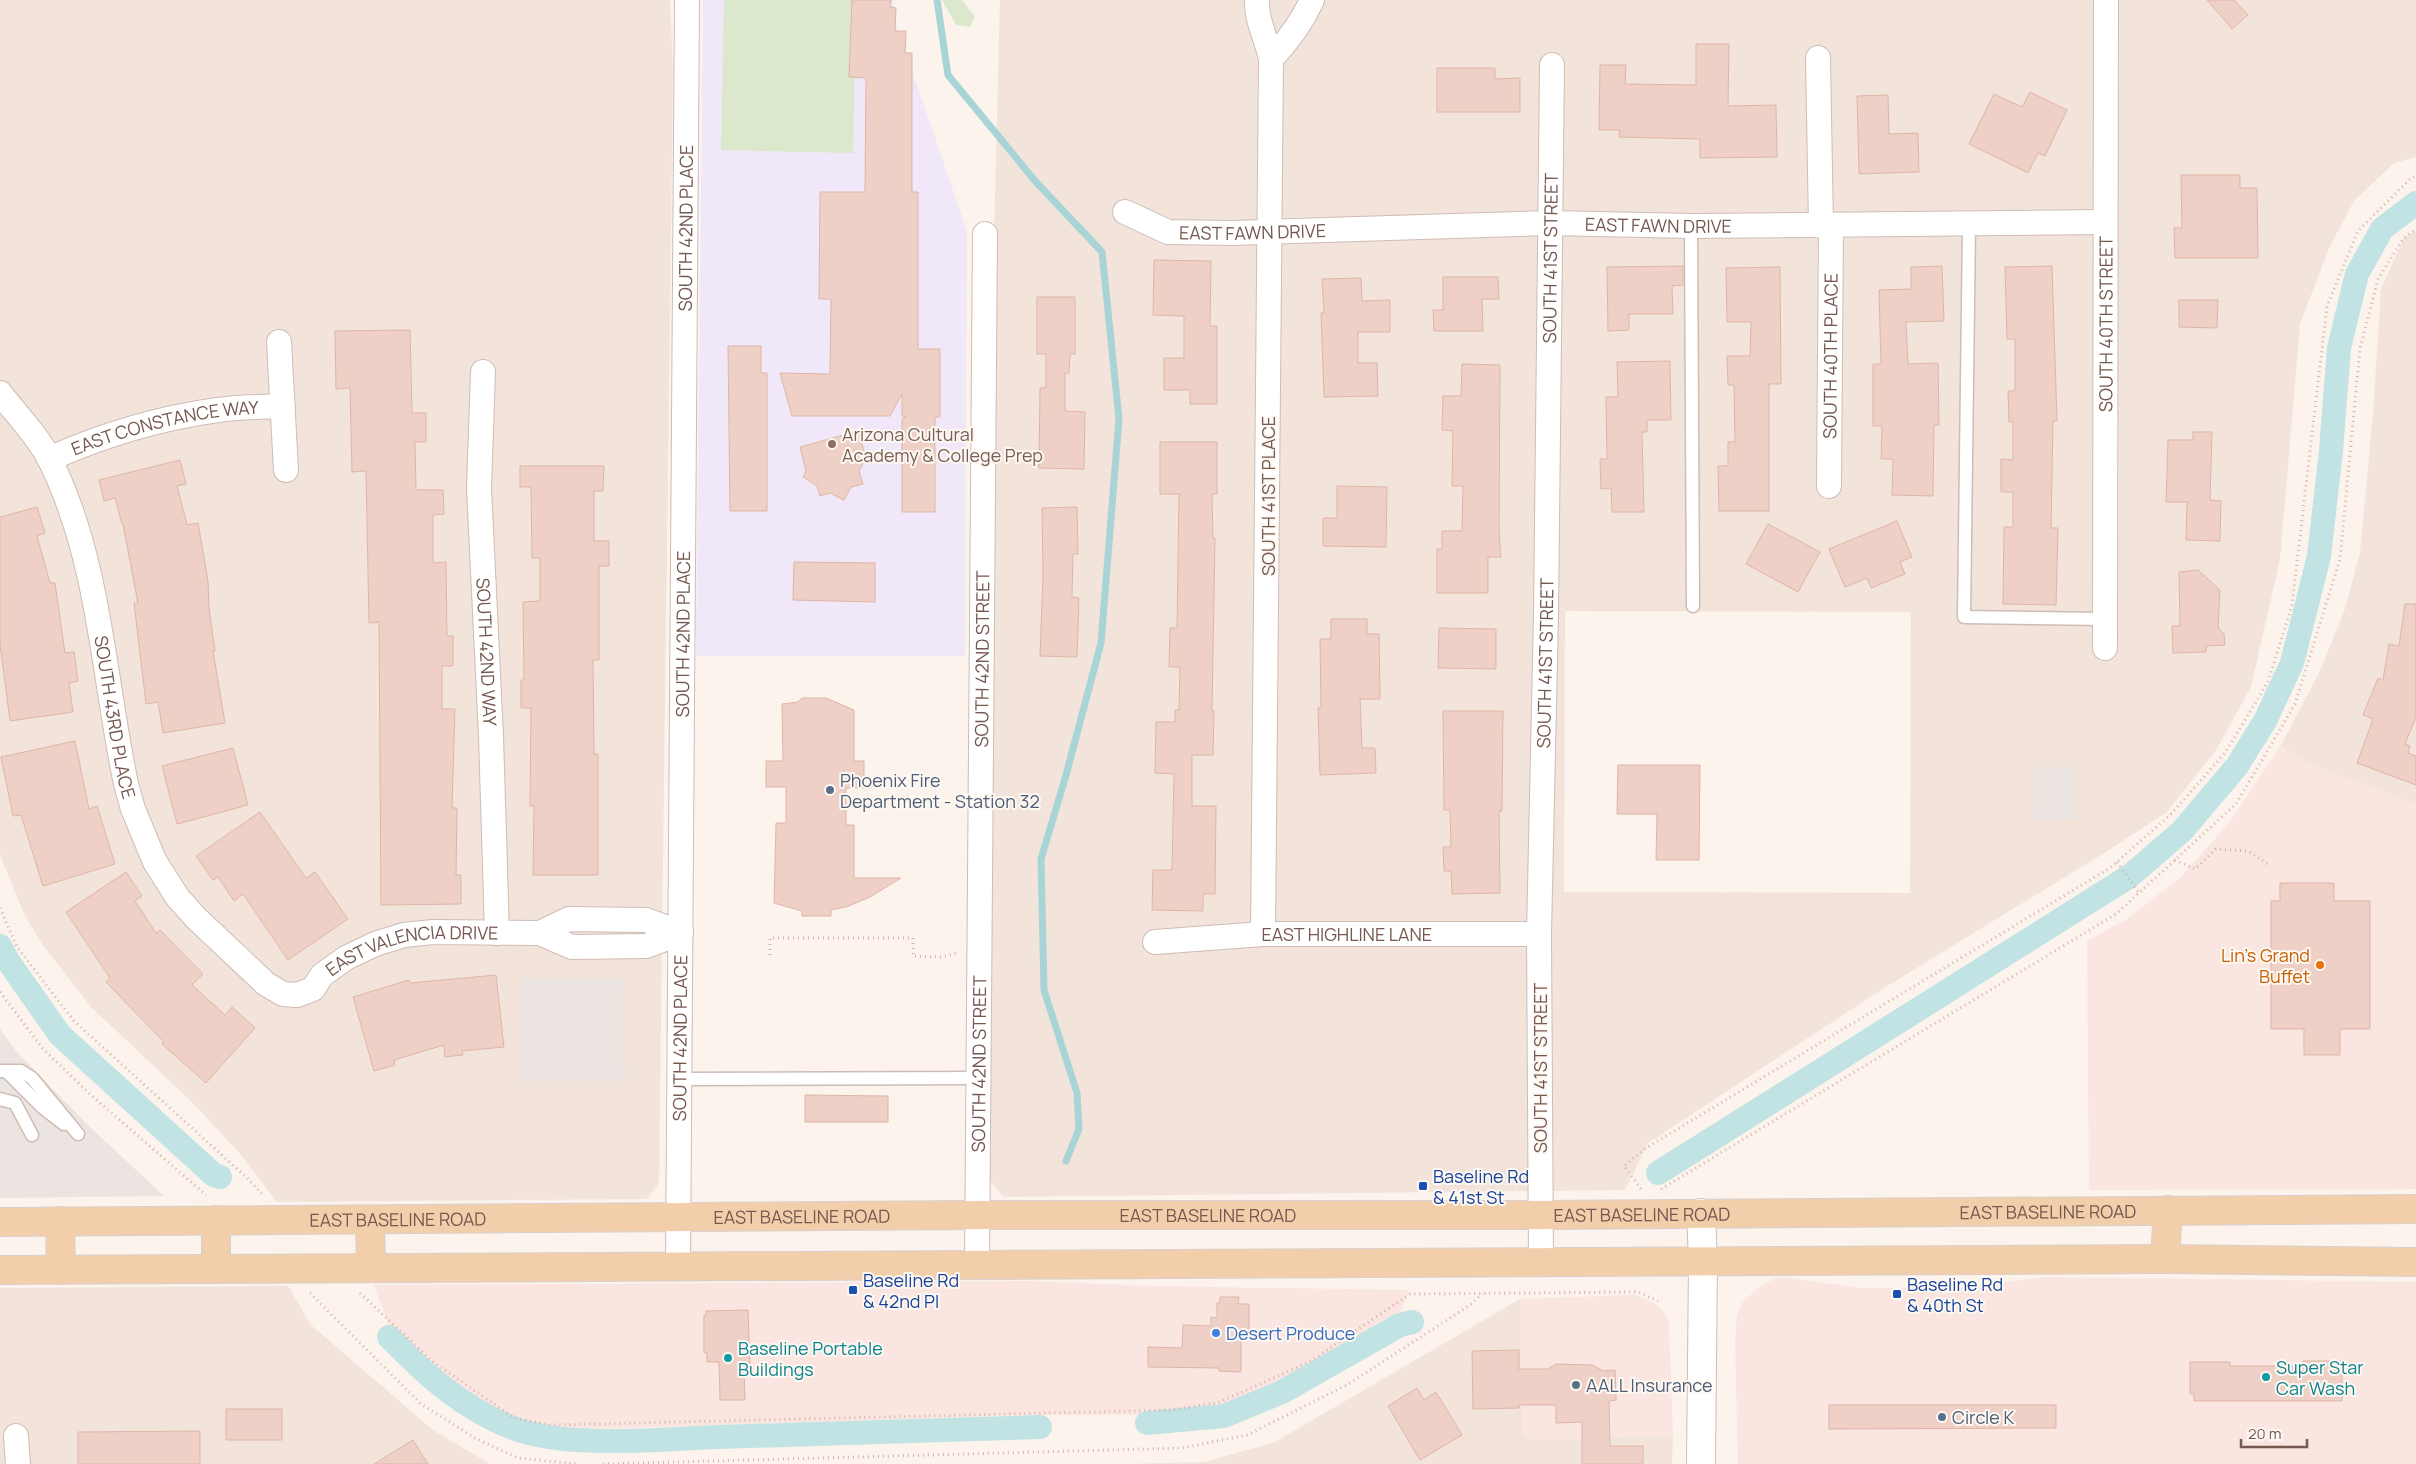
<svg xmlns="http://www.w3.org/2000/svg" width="2416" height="1464" font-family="Manrope,sans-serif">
<rect width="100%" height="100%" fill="#fbf3ec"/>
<path fill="#f2e4db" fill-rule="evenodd" d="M0,0h670l3,70 -14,1110 -2,6 -11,13 -369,3 -35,-46 -49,-53 -102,-96 -49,-63 -18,-30 -24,-59z
M1000,0h1416v157l-22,6 -40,38 -25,47 -29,76 -20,235 -29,128 -35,63 -49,62 -61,40 -222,136 -236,155 -23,47 -621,7 -14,-16v-349l4,-597zM1565,611l346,1 -1,281 -346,-1z
M2416,231v573l-99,-37 -37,-20 40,-76 25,-62 15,-56 13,-140 8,-124 23,-51z
M288,1286l23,39 122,105 57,34h-490v-176z
M1520,1299l3,134 11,7 139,-4 -1,28h-547l80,-2 70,-20z"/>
<path fill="#fae5e1" d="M2280,747l37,20 99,37v385l-327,1 -2,-249 40,-22 54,-42 48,-54z
M2045,1277l371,5v182h-678l-3,-123 2,-25 5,-13 18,-17 16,-8h9l78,10h96z
M1032,1281l118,5 259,4 -9,23 -69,43 -47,24 -52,21 -28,8 -49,6h-129l-458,15 -31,-1 -27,-10 -43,-24 -74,-58 -19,-52z
M1635,1295l19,8 10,9 5,11 4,113 -139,4 -11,-7 -3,-134z"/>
<path fill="#ebe4e1" d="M2034,767h42v52h-43z
M522,978h101l-2,64 1,21 4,1v17h-104z
M0,1029l16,22 75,77 73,68 -164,2z"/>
<path fill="#f0e8f8" d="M703,0h190l4,27 70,204 -2,425h-269z"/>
<path fill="#dbe8cb" d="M724,0h132l-3,153 -132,-3z
M942,0h20l13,17 -5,10 -14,-2z"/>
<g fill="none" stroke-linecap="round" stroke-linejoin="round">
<path stroke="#a8d4d5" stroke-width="7" d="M937,0l11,75 88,107 66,70 17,167 -18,224 -35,132 -25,84 3,131 33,103 2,36 -13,32"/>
<path stroke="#c1e3e4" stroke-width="24" d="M0,946l8,15 52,74 154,140 6,2
M1658,1173l472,-297 52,-45 55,-65 28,-45 27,-58 27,-107 12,-105 8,-103 18,-74 25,-45 34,-26
M389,1337c36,37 74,72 124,91 56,21 145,11 206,9 107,-3 214,-7 321,-10
M1147,1423l77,-7 58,-24 118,-67 12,-3"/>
</g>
<path fill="#eed0c6" stroke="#dfb5a7" d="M852,0h39l-1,7 6,1 -1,23h11l-1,22h7v139h6v157h22v68h-5v95h-33v-93l4,-2 -4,-1v-22l-12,22h-98l-12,-43 50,1 1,-75h-12l1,-107h45l1,-114 -17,-1z
M2207,0h27l14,15 -16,14z
M1696,44h33l-1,62 48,-1 1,52 -77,1v-19l-81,-2 1,-7h-21l1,-65h26l-1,19 71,1z
M1437,68h58v11l25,-1v34h-83z
M2030,92l37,18 -22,46 -7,-3 -10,20 -59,-29 25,-50 28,13z
M1888,95l1,39 29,-1 1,39 -60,2 -2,-78z
M2181,175h59v13h17l1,70h-83l-1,-30h8z
M1154,260l57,1 -1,65h7v78h-27v-14h-26v-32h20v-42l-31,-1z
M1683,266v19l-11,1 1,28h-44v16l-21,1 -1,-64z
M1942,266l2,55 -38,1 2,42 30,-1 1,62h-5l-1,71 -41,-1 1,-36h-12l1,-33h-9v-62h8l-2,-74 32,-1v-22z
M2052,266l5,155h-4l-2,107h7l-2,77 -53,-1 1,-77h9v-35h-12v-33l12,1v-38h-4l-1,-31h7v-52h-8l-2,-72z
M1780,267l1,117h-12v127h-50l-1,-45h10v-24h7l-1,-57h-6l-1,-29h23l1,-34h-24l-1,-54z
M1443,277h55l1,22h-17l1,32h-49l-1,-21h10z
M1361,278l1,23 28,-1v32h-32v31h19l1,33 -54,1 -3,-84h3l-2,-34z
M1037,297h38v57h-5l-1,19h-4v38l20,1 -1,57 -45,-1 1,-80h6v-34h-9z
M2179,300h39l-1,28 -38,-1z
M410,330l2,83h14v29h-11l1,48h27l1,24 -11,1v48l13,-1 1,74h6v30h-11v43h13l-3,99h5l-1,67h5v29l-80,1 -2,-283 -10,1 -3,-152 -14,1 -2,-84 -14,1 -1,-58z
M728,346h33v27h6v138h-37z
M1670,361l1,59h-24v12h-5l2,80h-32l-1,-24 -10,1 -1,-30h7l-1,-62h12l-1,-35z
M1462,364l38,1 -1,165 2,27h-13v36h-51v-44h5v-18h20l1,-45h-11l1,-55 -11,-1 1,-34h18z
M858,431l8,26 -7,14 4,13 -12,3 -7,13 -14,-7 -10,3 -3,-10 -14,-9 3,-6 -6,-24z
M2193,432h19l-2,68 11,1 -1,40 -34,-1 1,-38h-21l2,-62h25z
M1160,442h57v52h-5l1,44h2l-3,173h2l-1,44h-21v51h24l-1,88h-12v17l-51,-1 1,-40h19l2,-96 -19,-1 1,-51h19v-12h4l1,-43h-11l1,-39h7l2,-134h-19z
M180,460l6,24 -9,2 10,39 11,-2 10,58 1,28 6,42h-2l12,72 -62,10 -5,-31 -12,2 -12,-101h4l-15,-79h-1l-7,-26 -11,3 -5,-21z
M520,466h84l-1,25h-9v50h15v25h-10v94h-6l1,94h4v121h-65l1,-69h-4l1,-98h-10v-28h3l-1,-78 17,-1v-43h-8l-1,-71h-11z
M1337,486l50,1 -1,60 -63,-1v-28h14z
M37,507l8,26 -8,3 13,47h5l10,70 9,-1 4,29 -9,2 4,29 -63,9 -10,-77v-127z
M1077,507l1,47h-5l-1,43 7,1 -2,59 -37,-1 3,-80 -1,-68z
M1897,521l15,36 -12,5 5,12 -34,14 -4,-10 -22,9 -16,-38z
M1768,524l52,28 -22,40 -52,-28z
M794,562l81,1v39l-82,-2z
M2198,570l22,20 -2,37 6,7 1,11 -19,1v6l-33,1 -1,-27h8l-1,-54z
M2405,604h11v113l-11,27 5,2 -2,7 8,3v29l-59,-22 16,-44 -10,-4 15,-37 5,2 6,-36 10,2z
M1331,619h36v15h12l1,65h-20l2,49h13l1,25 -56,2 -2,-67h3l-1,-69h11z
M1439,628l57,1v40l-58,-1z
M802,698h24l28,12v51h10v27h-18v37h8v53h47l-31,19 -24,10 -15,3v6h-29v-5l-28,-8 2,-80h10v-36h-20v-26h17l-1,-57 16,-2z
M1443,711h60l-1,100h-3l1,82 -48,1 -1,-23h-7l-1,-24h8l-1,-37h-6z
M75,741l14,68 8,-3 18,58 -72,22 -22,-71 -8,1 -12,-59z
M233,748l15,57 -71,19 -15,-58z
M1618,765h82l-1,95h-43l1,-46h-40z
M260,812l46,66 9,-6 33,47 -60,41 -45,-66 -9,7 -16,-24 -5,3 -17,-24z
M126,872l16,24 -7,5 21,32 4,-3 43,44 -11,11 33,30 7,-8 23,21 -49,55 -44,-39 2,-2 -58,-60 4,-4 -44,-66z
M2280,883h54v18h36v128h-30v26h-36v-26h-33v-128h9z
M496,975l8,72 -42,4 1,4 -18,2 -1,-12 -50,15 1,5 -21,6 -21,-74 56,-17 1,3z
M805,1095l83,1v26h-83z
M1220,1297h19l-1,7h11v33h-8v35l-22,-1v-3l-71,-1v-20l34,1 1,-23 28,1v-9l6,1v-15h3z
M748,1310l2,56h-6l1,34h-25l-1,-38h-12v-9h-3v-38h2v-4z
M1519,1350v19h29l8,-5 36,1 11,6 12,-1 1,30 -7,1 1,45h33v18h-61v-42l-26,1v-18h-37v3l-46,1 -1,-58z
M2303,1361h39v40h-148v-7h-4v-32h40v4h73z
M1417,1388l7,12 12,-8 26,43 -42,25 -32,-54z
M1829,1405h227v23l-227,1z
M226,1409h56v31h-56z
M200,1431v33h-122v-32z
M413,1440l15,24h-54z"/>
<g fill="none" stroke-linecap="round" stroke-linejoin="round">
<g stroke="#cfbcb4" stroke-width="15">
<path id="service" d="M1969,225l-5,392 141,2
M1691,226l2,380
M0,1071h21l11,7 46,56
M6,1071l36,36 22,17
M679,1079l299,-1
M0,1099l15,4 17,32"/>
</g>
<g stroke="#cfbcb4" stroke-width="26">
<g id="minor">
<path d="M1257,0c-1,21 10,39 14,59l-8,875"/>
<path d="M1818,58l3,168"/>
<path d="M1271,59c17,-18 31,-37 41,-59"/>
<path id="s1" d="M1125,212l43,20 64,1 319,-10 140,3 414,-4"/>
<path d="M279,342l7,128"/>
<path id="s2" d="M483,372l-4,116 12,248 6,197"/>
<path id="s3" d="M0,393c16,21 38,43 50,67 50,101 53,215 76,324l7,25 22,53 23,36 19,21 69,65 17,10 14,1 16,-6 9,-14 24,-17 29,-14 29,-9 29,-3 107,1 32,14 74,-1 35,-13"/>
<path id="s4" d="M49,459c54,-24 110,-41 169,-49 21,-3 43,-3 65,-4"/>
<path id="s5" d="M1829,486l2,-260"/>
<path id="s6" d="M2105,648l1,-648"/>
<path d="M540,933l29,-14 77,1 35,13"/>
<path id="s7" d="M1155,942l108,-8h276"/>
<path id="s8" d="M1541,1262l-2,-328 7,-319 6,-550"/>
<path id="s9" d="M977,1265l8,-1031"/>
<path id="s10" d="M678,1266l9,-1266"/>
<path d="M16,1436l2,28"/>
</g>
</g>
<g stroke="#d2bcb2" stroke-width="30">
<path id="secondary" d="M1701,1213l2,48 -2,203"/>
</g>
<g stroke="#d8d0ce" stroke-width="30">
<g id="primary">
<path d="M216,1220v49"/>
<path d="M370,1220l1,48"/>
<path d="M60,1221l1,49"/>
<path id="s11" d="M0,1222l977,-7h564l875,-6"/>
<path d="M2165,1259l3,-49"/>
<path d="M0,1270l2165,-11 251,3"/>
</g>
</g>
<path stroke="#d4b3a8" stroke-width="3" stroke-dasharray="1 4" stroke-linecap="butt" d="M2175,860l20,9 21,-20 32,2 21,14
M2117,862l22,31
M0,908l17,39 57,74 171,155 19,20
M770,955v-17h143v18l27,1 18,-4
M0,992l43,57 48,46 115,100
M1641,1189l-17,-23 22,-18 464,-280 61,-54 54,-61 43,-71 24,-77 35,-299 31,-75 53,-53 5,-2
M1661,1189l455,-275 120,-110 59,-100 45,-145 20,-210 18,-70 25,-40 13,-10
M310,1293l111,111 54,34 43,20 59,6
M360,1293l72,68 82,57 37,7 621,-15 48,-8 91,-41 99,-67 228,-2 20,9
M603,1464l579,-16 65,-13 100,-50 123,-80 12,-11"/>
<use href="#service" stroke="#fff" stroke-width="12"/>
<use href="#minor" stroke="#fff" stroke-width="24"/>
<use href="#secondary" stroke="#fff" stroke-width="28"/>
<use href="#primary" stroke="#f3ceab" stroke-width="28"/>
</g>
<circle fill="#8d6e63" stroke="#fef8f2" stroke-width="2" cx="832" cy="444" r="5"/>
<g fill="#5c6f8a" stroke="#fef8f2" stroke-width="2">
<circle cx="830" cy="790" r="5"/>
<circle cx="1576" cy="1385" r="5"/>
<circle cx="1942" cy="1417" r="5"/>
</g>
<circle fill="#e8710a" stroke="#fef8f2" stroke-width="2" cx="2320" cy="965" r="5"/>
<g fill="#1a4fb4" stroke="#fef8f2" stroke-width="2">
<rect x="1418" y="1181" width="10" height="10" rx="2.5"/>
<rect x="848" y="1285" width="10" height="10" rx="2.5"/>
<rect x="1892" y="1289" width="10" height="10" rx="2.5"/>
</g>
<circle fill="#3f7fe0" stroke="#fef8f2" stroke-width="2" cx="1216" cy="1333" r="5"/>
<g fill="#0f9aa8" stroke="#fef8f2" stroke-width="2">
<circle cx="728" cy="1358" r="5"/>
<circle cx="2266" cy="1377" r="5"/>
</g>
<g text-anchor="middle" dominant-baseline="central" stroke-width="4" stroke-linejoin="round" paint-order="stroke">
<g font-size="18" fill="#755850" stroke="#fef8f2">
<text stroke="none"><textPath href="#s1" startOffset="538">EAST FAWN DRIVE</textPath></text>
<text stroke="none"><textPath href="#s10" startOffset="1038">SOUTH 42ND PLACE</textPath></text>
<text stroke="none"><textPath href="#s1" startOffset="132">EAST FAWN DRIVE</textPath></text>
<text stroke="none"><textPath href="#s8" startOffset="1004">SOUTH 41ST STREET</textPath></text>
<text stroke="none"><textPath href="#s6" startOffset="324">SOUTH 40TH STREET</textPath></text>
<text stroke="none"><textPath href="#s5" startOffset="130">SOUTH 40TH PLACE</textPath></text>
<text stroke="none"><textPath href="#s4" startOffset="121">EAST CONSTANCE WAY</textPath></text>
<text transform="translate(1268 496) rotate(-90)">SOUTH 41ST PLACE</text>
<text stroke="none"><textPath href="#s10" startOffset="632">SOUTH 42ND PLACE</textPath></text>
<text stroke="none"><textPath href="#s2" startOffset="280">SOUTH 42ND WAY</textPath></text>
<text stroke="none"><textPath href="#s9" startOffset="606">SOUTH 42ND STREET</textPath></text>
<text stroke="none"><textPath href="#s8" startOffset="599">SOUTH 41ST STREET</textPath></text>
<text stroke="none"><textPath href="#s3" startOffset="350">SOUTH 43RD PLACE</textPath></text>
<text stroke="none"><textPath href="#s7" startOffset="192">EAST HIGHLINE LANE</textPath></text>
<text stroke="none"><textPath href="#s3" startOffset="831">EAST VALENCIA DRIVE</textPath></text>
<text stroke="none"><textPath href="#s10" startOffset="228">SOUTH 42ND PLACE</textPath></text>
<text stroke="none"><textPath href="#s9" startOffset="201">SOUTH 42ND STREET</textPath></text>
<text transform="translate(1540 1068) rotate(-90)">SOUTH 41ST STREET</text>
<text stroke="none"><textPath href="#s11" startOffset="2048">EAST BASELINE ROAD</textPath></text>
<text stroke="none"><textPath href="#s11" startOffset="1642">EAST BASELINE ROAD</textPath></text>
<text stroke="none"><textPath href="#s11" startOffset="1208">EAST BASELINE ROAD</textPath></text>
<text stroke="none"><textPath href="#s11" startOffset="802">EAST BASELINE ROAD</textPath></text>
<text stroke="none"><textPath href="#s11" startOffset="398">EAST BASELINE ROAD</textPath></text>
</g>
<g font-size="18" fill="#785e54" stroke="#fef8f2" text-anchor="start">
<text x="842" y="434">Arizona Cultural<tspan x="842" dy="21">Academy &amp; College Prep</tspan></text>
</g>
<g font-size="18" fill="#4e5e75" stroke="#fef8f2" text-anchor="start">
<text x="840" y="780">Phoenix Fire<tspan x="840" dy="21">Department - Station 32</tspan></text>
<text x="1586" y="1385">AALL Insurance</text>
<text x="1952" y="1417">Circle K</text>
</g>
<g font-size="18" fill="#c56008" stroke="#fef8f2" text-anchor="end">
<text x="2310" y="955">Lin's Grand<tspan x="2310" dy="21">Buffet</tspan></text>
</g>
<g font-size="18" fill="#164399" stroke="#fef8f2" text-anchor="start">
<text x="1433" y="1176">Baseline Rd<tspan x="1433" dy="21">&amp; 41st St</tspan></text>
<text x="863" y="1280">Baseline Rd<tspan x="863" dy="21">&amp; 42nd Pl</tspan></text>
<text x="1907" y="1284">Baseline Rd<tspan x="1907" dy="21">&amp; 40th St</tspan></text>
</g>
<g font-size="18" fill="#366cbe" stroke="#fef8f2" text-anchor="start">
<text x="1226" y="1333">Desert Produce</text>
</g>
<g font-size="18" fill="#0d838f" stroke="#fef8f2" text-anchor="start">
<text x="738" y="1348">Baseline Portable<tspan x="738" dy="21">Buildings</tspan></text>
<text x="2276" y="1367">Super Star<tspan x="2276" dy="21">Car Wash</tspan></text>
</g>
</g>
<path d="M2241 1439v8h66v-8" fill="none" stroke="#755850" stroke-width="2.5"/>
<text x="2248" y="1439" font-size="15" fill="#755850" stroke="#fef8f2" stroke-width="4" paint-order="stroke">20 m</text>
</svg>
